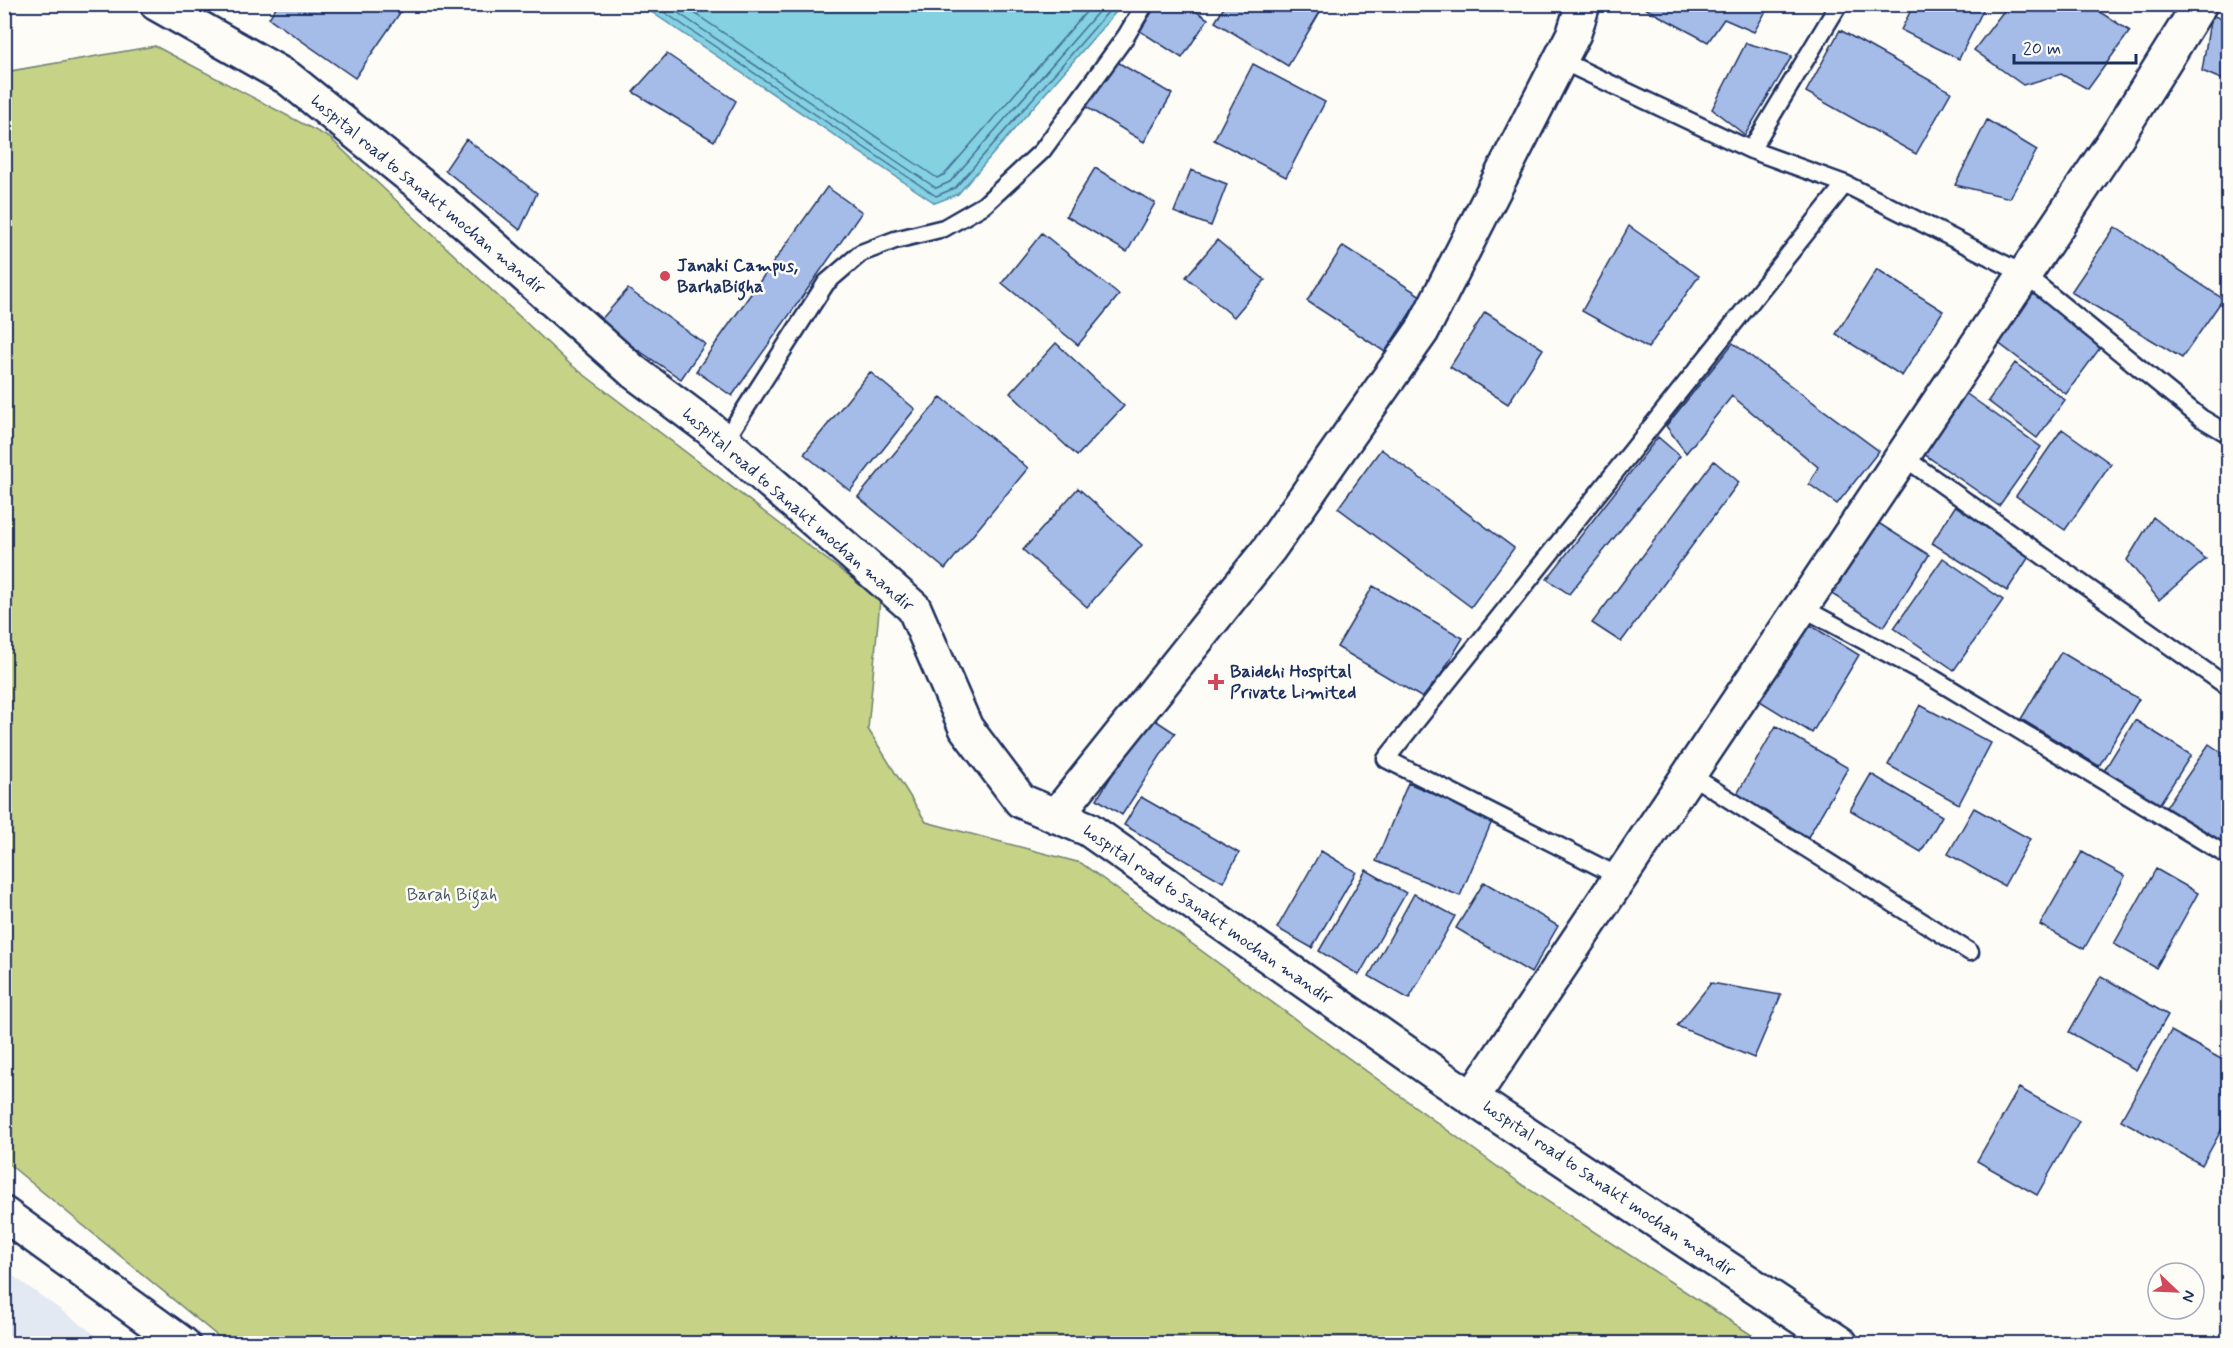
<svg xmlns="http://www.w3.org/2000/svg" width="2233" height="1348" font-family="Mynerve,sans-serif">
<rect width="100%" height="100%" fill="#fdfcf7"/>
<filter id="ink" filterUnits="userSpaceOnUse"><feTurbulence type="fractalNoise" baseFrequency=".0167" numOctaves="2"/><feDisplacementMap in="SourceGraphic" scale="12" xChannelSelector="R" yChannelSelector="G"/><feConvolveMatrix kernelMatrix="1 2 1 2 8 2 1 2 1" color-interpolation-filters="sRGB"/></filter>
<g filter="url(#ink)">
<path fill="#e3e9f3" d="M4,1270h1l102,73h-102z"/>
<path fill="#c6d286" stroke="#708072" stroke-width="1.5" d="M155,46l175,92 240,226 310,236 -12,129 58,93 155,41 443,323 240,157h-1538l-221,-182v-1089z"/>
<path fill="#84d1e2" stroke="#5a90ad" stroke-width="1.5" d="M641,5h481l-164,189 -23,9z"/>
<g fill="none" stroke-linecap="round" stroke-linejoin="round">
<path stroke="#457093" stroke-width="1.5" d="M652,4l284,192 19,-8 160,-184
M665,4l271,184 14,-6 155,-178
M681,4l256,174 8,-4 148,-170"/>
</g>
<path fill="#a5bce9" stroke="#1b2f5e" stroke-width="1.5" d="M278,4h128l-51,74 -86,-60z
M1157,4h28l23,15 -26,39 -42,-27z
M1226,4h81l13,8 -32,54 -73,-44z
M1637,4h133l-16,28 -30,-13 -16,23z
M1914,4h72l-27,55 -58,-29z
M2009,4h78l43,27 -42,58 -27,-15 -38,11 -49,-35z
M2211,15l17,6v61l-26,-11z
M1840,30l111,62 -35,62 -110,-62z
M1746,43l46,13 -47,79 -33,-26z
M667,54l69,47 -22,40 -81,-49z
M1114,60l58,34 -28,48 -58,-35z
M1253,64l72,38 -39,75 -72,-37z
M1987,120l50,30 -27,48 -55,-13z
M466,139l71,54 -17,37 -75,-60z
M1095,168l60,35 -28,49 -61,-36z
M1191,170l36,14 -16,42 -37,-14z
M827,187l35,25 -130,184 -36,-25z
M1629,226l70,50 -51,72 -66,-37z
M2115,227l108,72 -41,59 -111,-66z
M1042,233l77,62 -41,50 -76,-62z
M1217,240l48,40 -31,37 -48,-40z
M1343,246l78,50 -36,56 -78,-51z
M1877,269l66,42 -41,65 -66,-42z
M628,289l77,55 -24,35 -83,-56z
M2033,293l70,51 -37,50 -69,-52z
M1485,312l58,37 -35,55 -58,-37z
M1056,343l68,63 -47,50 -67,-63z
M1733,343l146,108 -42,53 -28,-20 9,-17 -86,-71 -46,57 -20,-27z
M2015,363l50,37 -28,38 -49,-37z
M870,372l45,37 -65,82 -46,-37z
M1964,392l77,55 -42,59 -78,-54z
M941,397l87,71 -83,101 -87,-72z
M2062,429l49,35 -46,66 -49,-34z
M1658,437l22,19 -111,138 -22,-15z
M1381,449l133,99 -43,59 -133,-99z
M1714,461l25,21 -118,160 -29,-19z
M1078,488l64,57 -55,62 -64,-57z
M1956,505l76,47 -25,39 -75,-48z
M2153,517l53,42 -47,41 -32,-40z
M1872,519l57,36 -45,72 -57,-36z
M1943,558l60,42 -49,70 -60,-42z
M1373,586l90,52 -37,62 -89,-53z
M1802,620l57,35 -47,78 -57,-35z
M2061,652l78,47 -40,67 -78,-47z
M1920,705l71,38 -32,61 -71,-39z
M1149,716l26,17 -53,82 -25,-16z
M2135,720l56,35 -34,53 -55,-34z
M1776,726l72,42 -40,69 -72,-41z
M2209,744l19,13 -1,91 -61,-41z
M1871,774l71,42 -21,36 -71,-42z
M1408,783l85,36 -33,77 -84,-35z
M1141,797l98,56 -16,29 -99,-57z
M1974,808l56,31 -26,47 -56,-32z
M1321,851l35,21 -44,76 -35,-20z
M2082,852l43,24 -41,73 -44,-24z
M2156,869l42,24 -42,75 -42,-24z
M1366,870l40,23 -47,82 -40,-24z
M1484,882l74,44 -27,47 -75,-45z
M1414,894l41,22 -46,83 -40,-23z
M2101,976l67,39 -32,55 -67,-38z
M1711,983l70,12 -27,63 -77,-32z
M2171,1031l57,32v55l-26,47 -81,-45z
M2019,1088l60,33 -42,74 -60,-34z"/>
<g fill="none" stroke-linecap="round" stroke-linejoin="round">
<g stroke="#1b2f5e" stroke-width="21">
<path id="service" d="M1560,60l191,90 88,-146
M1751,150l94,34
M724,442l102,-159 35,-30 34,-13 49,-12 40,-23 58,-54 84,-115 19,-32
M1902,456l326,231
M1801,607l125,67 302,182
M1689,774l281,178
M1620,877l-234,-118 459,-575 179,90 177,144 27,16"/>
</g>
<g stroke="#1b2f5e" stroke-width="38">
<path id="minor" d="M1056,816l213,-267 153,-218 152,-298 9,-29
M1472,1098l646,-963 82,-131
M4,1214l179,130"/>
</g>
<g stroke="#1b2f5e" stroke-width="38">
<path id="tertiary" d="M157,4l131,74 160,129 186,165 75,56 205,180 52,120 55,73 67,28 354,249 399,266"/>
</g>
<use href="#service" stroke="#fdfcf7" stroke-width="16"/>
<use href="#minor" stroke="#fdfcf7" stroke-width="33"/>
<use href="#tertiary" stroke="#fdfcf7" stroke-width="33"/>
</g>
</g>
<g fill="#d1495b" stroke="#fdfcf7" stroke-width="2">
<circle cx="665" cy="276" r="6"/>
<path d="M1213 673h6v6h6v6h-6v6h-6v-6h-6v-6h6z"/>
</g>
<g text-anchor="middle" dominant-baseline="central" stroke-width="5" stroke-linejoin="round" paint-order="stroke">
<g font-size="18" fill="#1b2f5e" stroke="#fdfcf7">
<text transform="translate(428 195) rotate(40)">hospital road to sanakt mochan mandir</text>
<text transform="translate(798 510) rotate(41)">hospital road to sanakt mochan mandir</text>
<text transform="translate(1208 915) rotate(35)">hospital road to sanakt mochan mandir</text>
<text transform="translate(1609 1189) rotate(34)">hospital road to sanakt mochan mandir</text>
</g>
<g font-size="18" font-weight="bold" fill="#1b2f5e" stroke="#fdfcf7" text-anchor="start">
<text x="677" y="266">Janaki Campus,<tspan x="677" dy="21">BarhaBigha</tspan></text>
<text x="1230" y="672">Baidehi Hospital<tspan x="1230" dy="21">Private Limited</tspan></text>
</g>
<g font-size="18" fill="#465868" stroke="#fdfcf7">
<text x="452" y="895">Barah Bigah</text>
</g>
</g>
<rect width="2233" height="1348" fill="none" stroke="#fdfcf7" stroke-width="24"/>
<rect x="12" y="12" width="2209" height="1324" fill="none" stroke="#1b2f5e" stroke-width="2" filter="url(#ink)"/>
<g transform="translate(2176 1291) rotate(113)"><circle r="28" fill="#fdfcf7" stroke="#a3aaba" stroke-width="1.5"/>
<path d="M0-4.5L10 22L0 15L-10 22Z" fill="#d1495b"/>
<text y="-9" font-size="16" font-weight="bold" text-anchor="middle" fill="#1b2f5e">N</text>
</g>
<path d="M2014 54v9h122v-9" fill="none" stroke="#1b2f5e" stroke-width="3"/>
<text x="2023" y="54" font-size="18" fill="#1b2f5e" stroke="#fdfcf7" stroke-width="4.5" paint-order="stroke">20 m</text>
</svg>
